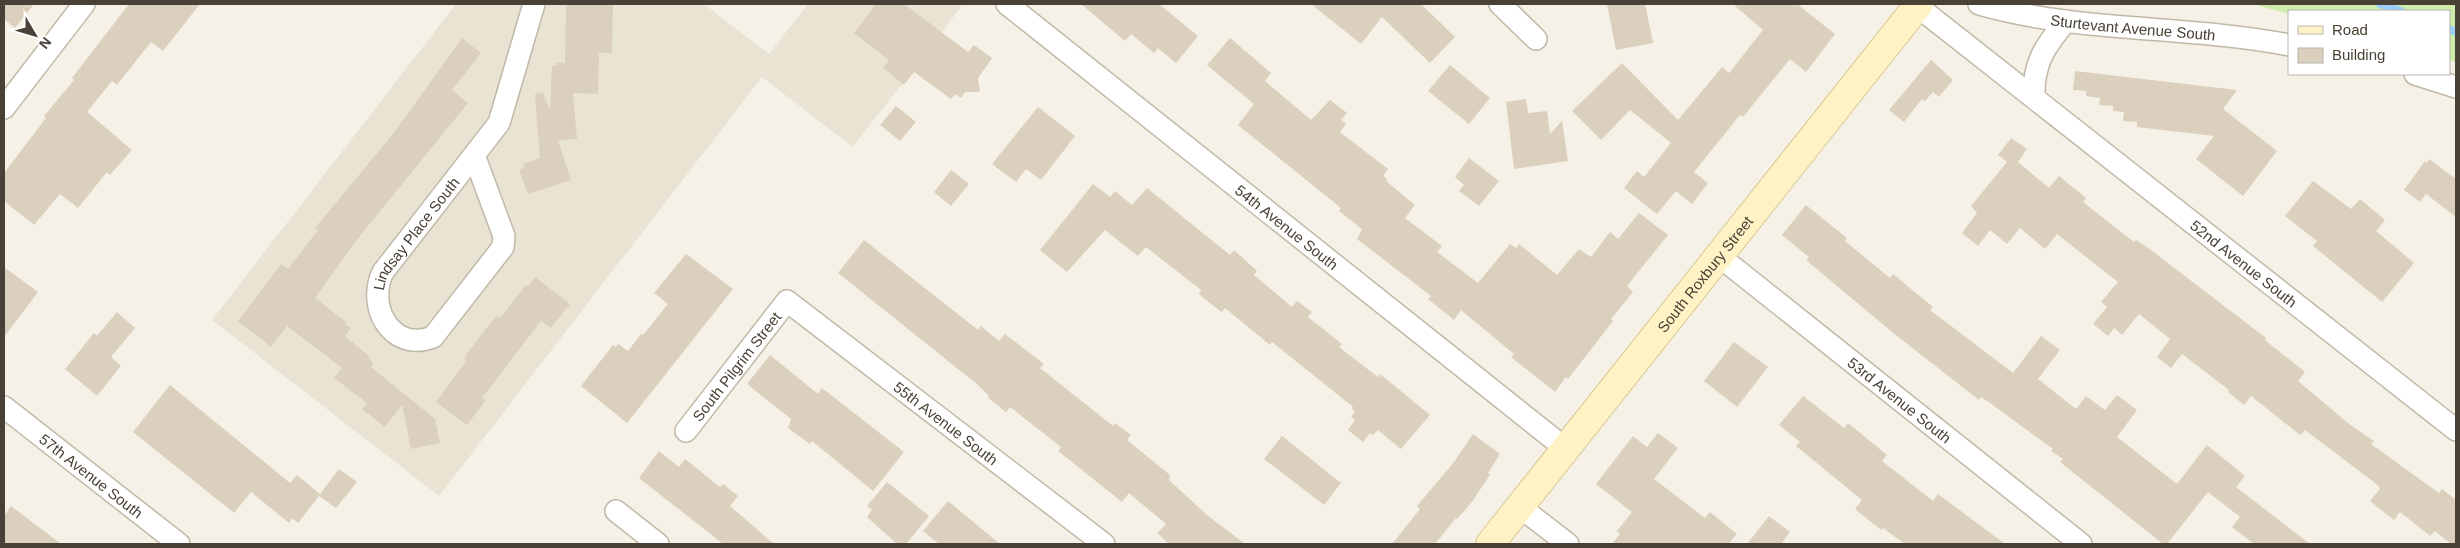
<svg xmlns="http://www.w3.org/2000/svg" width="2460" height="548" font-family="Arial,sans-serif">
<rect width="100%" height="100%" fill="#f5f1e6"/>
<path fill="#e9e3d4" d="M456,4h248l65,50 39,-50h148l5,3 -108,140 -91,-70 -323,419 -227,-176z"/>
<path fill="#ceedab" d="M2253,4h203v58l-7,-2v-49h-160v3z"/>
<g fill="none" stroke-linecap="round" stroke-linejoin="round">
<path stroke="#9cd0f8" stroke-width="8" d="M2380,4l21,7
M2449,29l7,3"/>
</g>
<path fill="#dbd0bd" d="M4,4h30l-19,24 -11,-9z
M129,4h71l-37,47 -12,-9 -34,43 -5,-4 -25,31 45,38 -22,25 -3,-3 -29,36 -18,-14 -26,31 -30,-24v-28l42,-55 -2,-2 30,-36 -2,-2z
M566,4h47l-1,49h-13l-1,41 -25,-1 4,46 -19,1 13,40 -43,14 -9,-24 5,-2 -1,-4 17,-6 -5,-64 8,-2 7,19 2,-45h4v-4l9,1z
M876,4h28l64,48 6,-7 18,13 -14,20 2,14h-15l-4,6 -6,-4 -4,5 -37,-27 -10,13 -21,-17 6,-8 -35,-27z
M1081,4h78l39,32 -22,27 -18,-15 -4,5 -23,-19 -6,7z
M1311,4h110l34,33 -25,26 -48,-46 -21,27z
M1607,4h38l8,39 -37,7z
M1733,4h64l38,30 -29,38 -16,-13 -47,58 -3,-2 -46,57 14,11 -16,21 -16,-13 -19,23 -33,-26 13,-17 7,6 27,-34 -41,-33 -29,30 -29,-29 50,-48 56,57 44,-53 7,6 34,-43z
M462,38l19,15 -29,37 16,13 -113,139 -40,56 31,24 -1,2 6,4 -6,8 24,20 -1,2 6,5 -3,4 64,52 5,24 -29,6 -9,-44 -17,22 -23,-18 5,-6 -33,-25 8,-10 -55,-42 -16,21 -33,-26 43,-57 7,5 30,-39 -3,-2 78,-94z
M1230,38l41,35 -6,8 46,39 19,-20 17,13 -6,7 5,4 -6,8 48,37 -5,7 4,3 -1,2 29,24 -10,13 37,28 -5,6 41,31 32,-39 6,4 3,-4 38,31 22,-26 12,8 19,-25 8,7 21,-26 29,22 -41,51 6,6 -22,27 2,2 -45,58 -2,-2 -11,15 -44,-35 3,-3 -53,-44 -7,10 -26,-21 3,-3 -74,-57 5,-10 -23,-18 2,-3 -103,-83 16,-21 -47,-39z
M1931,60l22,20 -14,17 -6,-5 -8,9 -3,-2 -18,23 -15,-12z
M1450,65l40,33 -21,26 -41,-33z
M2075,71l162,19 -14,19 54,42 -34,45 -47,-37 18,-23 -77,-9v-5l-14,-1 1,-9 -11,-1v-5l-14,-1 1,-7 -14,-2v-5l-13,-1z
M1526,99l2,14 19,-2 3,23 12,-13 6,40 -54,8 -8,-67z
M896,106l20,16 -16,19 -20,-16z
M1038,107l37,29 -34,44 -15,-11 -10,13 -24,-18z
M2011,138l16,11 -9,13 31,26 10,-12 27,22 -3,4 51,40 2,-2 11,7 119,91 -1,2 40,32 -7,9 51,43 25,17 -3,3 68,49 3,-4 14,11v44h-5l-16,-13 -5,5 -30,-24 -6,8 -24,-19 10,-12 -1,-3 -74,-56 -5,5 -49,-39 -7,9 -16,-13 1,-2 -47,-36 -11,14 -14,-11 13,-18 -31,-25 -17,21 -8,-7 -6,8 -15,-12 14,-17 -6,-5 17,-20 -61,-48 -12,15 -25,-21 -13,16 -17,-14 -12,16 -16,-13 15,-20 -6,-7 36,-44 -9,-7z
M1469,158l30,23 -20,25 -20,-15 5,-6 -9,-8z
M2429,159l27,20v38l-30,-23 -6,8 -16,-12 21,-29 2,2z
M951,170l18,14 -18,22 -17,-14z
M2313,181l38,28 9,-10 25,21 -9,11 38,32 -32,39 -69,-56 4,-5 -32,-25z
M1093,184l17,13 5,-6 17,14 15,-17 83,67 4,-5 23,21 -3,4 38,32 5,-6 15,11 -4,5 34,27 -3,3 39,30 2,-3 50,41 -29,34 -23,-19 -5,5 -3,-2 -7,9 -15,-12 7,-10 -4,-3 4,-6 -3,-2 1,-2 -81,-65 -2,3 -45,-37 -3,4 -11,-8 -12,-10 2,-4 -55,-43 -8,9 -33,-26 -38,42 -27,-22z
M1806,205l41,33 -2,3 45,37 3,-4 40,33 -3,3 83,63 28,-37 19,14 -22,29 38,30 10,-13 19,14 12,-15 20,15 -20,27 60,47 30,-39 38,31 -9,11 74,57h-56l-22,-17 8,-10 -32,-25 -41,52h-4l-103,-82 3,-3 -12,-8 2,-2 -63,-46 -9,-6 -2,3 -87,-68 -86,-72 3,-3 -27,-22z
M864,240l114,90 3,-4 18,15 6,-7 39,30 -4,4 73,58 2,-3 16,12 -4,5 43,35 -1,5 38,35 38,29h-76l-12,-11 9,-9 -37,-31 -7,9 -64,-51 3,-4 -51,-40 -4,5 -18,-14 1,-2 -11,-11 -140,-112z
M686,254l47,35 -106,134 -46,-37 32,-41 3,2 2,-3 10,7 13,-17 2,1 25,-31 -14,-11z
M4,267l34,25 -34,45z
M535,277l35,27 -19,24 -10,-7 -59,77 4,2 -19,25 -31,-23 30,-41 -2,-1 4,-8 24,-31 6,-5 2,2 26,-33 2,1z
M117,312l18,16 -24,29 10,9 -24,30 -32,-27 29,-36 3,3z
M1734,342l34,25 -31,40 -33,-26z
M770,355l48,39 4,-6 82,64 -31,39 -61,-50 -2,3 -22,-16 3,-9 -44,-35z
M170,385l120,98 7,-8 23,19 19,-25 18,13 -21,26 -17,-12 -21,27 -6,-5 -3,5 -38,-31 -17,21 -101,-81z
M1803,396l41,32 4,-5 39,32 -5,6 51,40 5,-7 67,50h-100l-22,-16 -2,2 -26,-21 7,-9 -66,-54 4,-4 -21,-17z
M1658,433l20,15 -24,31 51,39 5,-6 27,22 -9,10h-116l8,-10 -3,-3 15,-19 -36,-28 37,-48 14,11z
M1473,434l27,20 -12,19 2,2 -19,28 -14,16 -1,-1 -21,26h-43l28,-35 -3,-3 37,-44z
M1282,436l59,47 -17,22 -60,-46z
M659,451l20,16 6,-8 35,28 3,-3 15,12 -8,10 44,38h-51l-84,-66z
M887,482l42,34 -23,28h-9l-30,-27 5,-7 -5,-4z
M948,501l52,43h-61l-16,-13z
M11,506l50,38h-57v-28z
M1769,516l21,16 -9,12h-34z"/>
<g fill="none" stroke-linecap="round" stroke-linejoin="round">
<g stroke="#c1b9a8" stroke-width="24">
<g id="street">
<path id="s1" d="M1007,4l559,445"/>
<path d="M1500,4l36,35"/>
<path id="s2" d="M1979,4c101,29 208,21 310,41"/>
<path id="s3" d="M1917,6l539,424"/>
<path d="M2415,74l41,13"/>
<path d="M2034,97c-1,-34 11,-51 32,-76"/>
<path d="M4,108l80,-104"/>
<path id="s4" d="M474,155l30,81 -1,11 -70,90c-41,16 -67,-30 -50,-65l116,-149 35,-119"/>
<path id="s5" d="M1719,256l362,288"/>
<path id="s6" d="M4,407l175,137"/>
<path id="s7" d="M686,431l101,-130 317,243"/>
<path d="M1520,507l48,37"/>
<path d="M616,511l42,33"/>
</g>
</g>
<g stroke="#d9c891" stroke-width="30">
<g id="secondary">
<path id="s8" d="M1490,544l429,-540"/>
</g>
</g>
<use href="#street" stroke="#fff" stroke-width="21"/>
<use href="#secondary" stroke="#fff3c6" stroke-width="28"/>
</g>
<g text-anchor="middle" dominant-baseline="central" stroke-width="4" stroke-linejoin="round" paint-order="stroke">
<g font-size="15" fill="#494135" stroke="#fff">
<text stroke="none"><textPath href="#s2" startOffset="156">Sturtevant Avenue South</textPath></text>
<text stroke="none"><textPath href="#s1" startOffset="358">54th Avenue South</textPath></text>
<text stroke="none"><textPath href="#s4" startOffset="368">Lindsay Place South</textPath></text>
<text stroke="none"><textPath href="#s3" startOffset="416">52nd Avenue South</textPath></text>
<text stroke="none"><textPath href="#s8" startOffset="345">South Roxbury Street</textPath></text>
<text stroke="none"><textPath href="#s7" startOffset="82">South Pilgrim Street</textPath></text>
<text stroke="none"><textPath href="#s5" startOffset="231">53rd Avenue South</textPath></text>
<text stroke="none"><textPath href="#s7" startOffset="365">55th Avenue South</textPath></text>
<text stroke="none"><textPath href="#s6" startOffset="111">57th Avenue South</textPath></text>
</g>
</g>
<rect width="2460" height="548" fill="none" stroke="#494135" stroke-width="10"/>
<rect x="2288" y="10" width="162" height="65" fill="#ffffff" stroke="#b6b3ae"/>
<rect x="2298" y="26" width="25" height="8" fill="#fff3c6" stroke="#b6b3ae"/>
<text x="2332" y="35" font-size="15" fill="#494135">Road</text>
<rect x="2298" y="48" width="25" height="15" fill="#dbd0bd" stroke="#b6b3ae"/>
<text x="2332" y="60" font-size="15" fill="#494135">Building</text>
<g transform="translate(35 35) rotate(128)" stroke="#ffffff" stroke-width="4" paint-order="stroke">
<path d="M0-4L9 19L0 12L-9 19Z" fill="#494135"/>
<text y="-8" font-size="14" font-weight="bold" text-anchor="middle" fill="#494135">N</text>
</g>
</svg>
